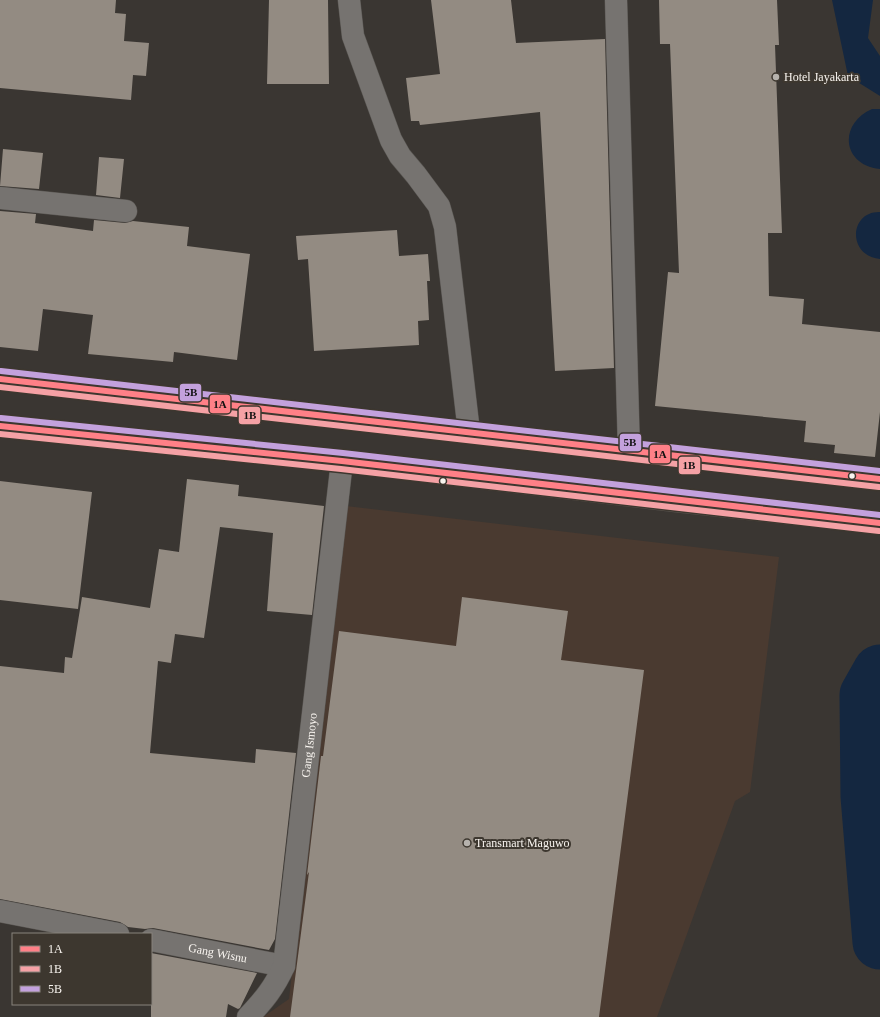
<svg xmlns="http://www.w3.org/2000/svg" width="880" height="1017" font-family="Georgia,serif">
<rect width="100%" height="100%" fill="#3a3632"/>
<path fill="#4a3a30" d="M346,506l433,51 -29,235 -15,9 -78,216h-394l26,-18z"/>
<path fill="#142740" d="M832,0h41l-5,38 12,18v40l-32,-20z
M872,109h8v60c-38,-4 -42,-45 -8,-60z
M880,212v47c-33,-3 -31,-48 0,-47z"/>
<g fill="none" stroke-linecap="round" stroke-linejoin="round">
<path stroke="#142740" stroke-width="55" d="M880,672l-13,23 1,101 12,146"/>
</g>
<path fill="#938b82" d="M0,0h116l-1,13 11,1 -2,27 25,2 -3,33 -13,-1 -2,25 -131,-12z
M269,0h59l1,84h-62z
M431,0h80l5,43 89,-4 9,329 -59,3 -15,-259 -120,13 -1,-4h-8l-5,-43 34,-4z
M659,0h118l2,45h-4l7,188h-14l1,63 35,3 -2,25 78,8v80l-5,45 -41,-4 1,-8 -31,-3 2,-21 -151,-15 13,-134 11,1 -9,-229h-10z
M3,149l40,4 -4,36 -39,-3z
M99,157l25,2 -4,39 -24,-3z
M0,211l36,3 -1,9 58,8 1,-11 31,3 8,-2 56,6 -2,19 63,8 -13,106 -63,-8 -1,10 -85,-8 5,-39 -50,-6 -5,42 -38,-4z
M397,230l2,26 29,-2 2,27h-3l2,39 -11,1 1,24 -105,6 -6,-92 -10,1 -2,-24z
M187,479l52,6 -1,11 86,10 -12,109 -45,-4 6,-78 -53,-6 -16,111 -29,-4 -4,29 -13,-2 -8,92 105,10 1,-14 40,4 -21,186 -6,11 -116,-22 -8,1 -17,-2 -8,-5 -120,-23v-233l64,7 1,-16 7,1 10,-61 68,11 9,-59 20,3z
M0,481l92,11 -14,117 -78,-9z
M462,597l106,14 -7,49 83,10 -45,347h-309l19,-145 -2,3 14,-119h2l16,-125 117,15z
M151,953l106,20 -17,35 -2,1 -10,-5 -2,13h-75z"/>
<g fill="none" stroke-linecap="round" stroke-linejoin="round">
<g stroke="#585551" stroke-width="23">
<g id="street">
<path d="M349,0l4,36 38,104 9,16 16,19 23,31 6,21 24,205"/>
<path d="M616,0l13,451"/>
<path d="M0,198l126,13"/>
<path d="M0,911l118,23"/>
<path id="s1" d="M151,940l133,26"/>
<path id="s2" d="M248,1017c16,-17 26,-29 36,-51l58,-505"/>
</g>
</g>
<g stroke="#585551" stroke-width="23">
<path id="highway" d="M0,379l880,100
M0,426l342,35 335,40 203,22"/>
</g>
<use href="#street" stroke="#767370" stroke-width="22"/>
<use href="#highway" stroke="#766d68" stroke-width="22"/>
<g stroke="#3d372f" stroke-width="9">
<path id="bus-1" d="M0,379l880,100
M0,426l342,35 538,62"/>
</g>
<g stroke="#3d372f" stroke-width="9">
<path id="bus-2" d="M0,387l879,100
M0,434l341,35 538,62"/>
</g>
<g stroke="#3d372f" stroke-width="9">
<path id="bus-3" d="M1,371l879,100
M1,418l342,35 537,62"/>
</g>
<use href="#bus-1" stroke="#ff8087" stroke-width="6"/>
<use href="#bus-2" stroke="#f5a1a5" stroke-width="6"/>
<use href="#bus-3" stroke="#c3a1dd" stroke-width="6"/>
</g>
<g fill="#b6b2ad" stroke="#3d372f" stroke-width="1.5">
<circle cx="776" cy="77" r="4"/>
<circle cx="467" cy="843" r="4"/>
</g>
<g fill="#f8f4ef" stroke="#3d372f" stroke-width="1.5">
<circle cx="852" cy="476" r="3.5"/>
<circle cx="443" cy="481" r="3.5"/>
</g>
<g text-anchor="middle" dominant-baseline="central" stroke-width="4" stroke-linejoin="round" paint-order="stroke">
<g font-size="12" fill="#f8f4ef" stroke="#3d372f" text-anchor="start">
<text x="784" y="77">Hotel Jayakarta</text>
<text x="475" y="843">Transmart Maguwo</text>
</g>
<g font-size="12" fill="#f8f4ef" stroke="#3d372f">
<text stroke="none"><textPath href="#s2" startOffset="285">Gang Ismoyo</textPath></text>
<text stroke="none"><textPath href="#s1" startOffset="68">Gang Wisnu</textPath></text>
</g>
</g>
<g stroke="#3d372f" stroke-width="1.5">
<rect x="179" y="383" width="23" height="19" rx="4" fill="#c3a1dd"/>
<rect x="209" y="394" width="22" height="20" rx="4" fill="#ff8087"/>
<rect x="238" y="406" width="23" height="19" rx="4" fill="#f5a1a5"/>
<rect x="619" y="433" width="23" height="19" rx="4" fill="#c3a1dd"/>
<rect x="649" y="444" width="22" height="20" rx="4" fill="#ff8087"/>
<rect x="678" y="456" width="23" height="19" rx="4" fill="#f5a1a5"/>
</g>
<g font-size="11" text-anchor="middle" font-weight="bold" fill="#111">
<text x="191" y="396">5B</text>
<text x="220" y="408">1A</text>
<text x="250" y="419">1B</text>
<text x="630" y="446">5B</text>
<text x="660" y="458">1A</text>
<text x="689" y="469">1B</text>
</g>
<rect x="12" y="933" width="140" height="72" fill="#3d372f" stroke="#88837c"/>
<rect x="20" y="946" width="20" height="6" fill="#ff8087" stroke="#88837c"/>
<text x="48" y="953" font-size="12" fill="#f8f4ef">1A</text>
<rect x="20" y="966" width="20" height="6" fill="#f5a1a5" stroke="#88837c"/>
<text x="48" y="973" font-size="12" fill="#f8f4ef">1B</text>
<rect x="20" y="986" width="20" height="6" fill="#c3a1dd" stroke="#88837c"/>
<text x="48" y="993" font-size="12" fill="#f8f4ef">5B</text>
</svg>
